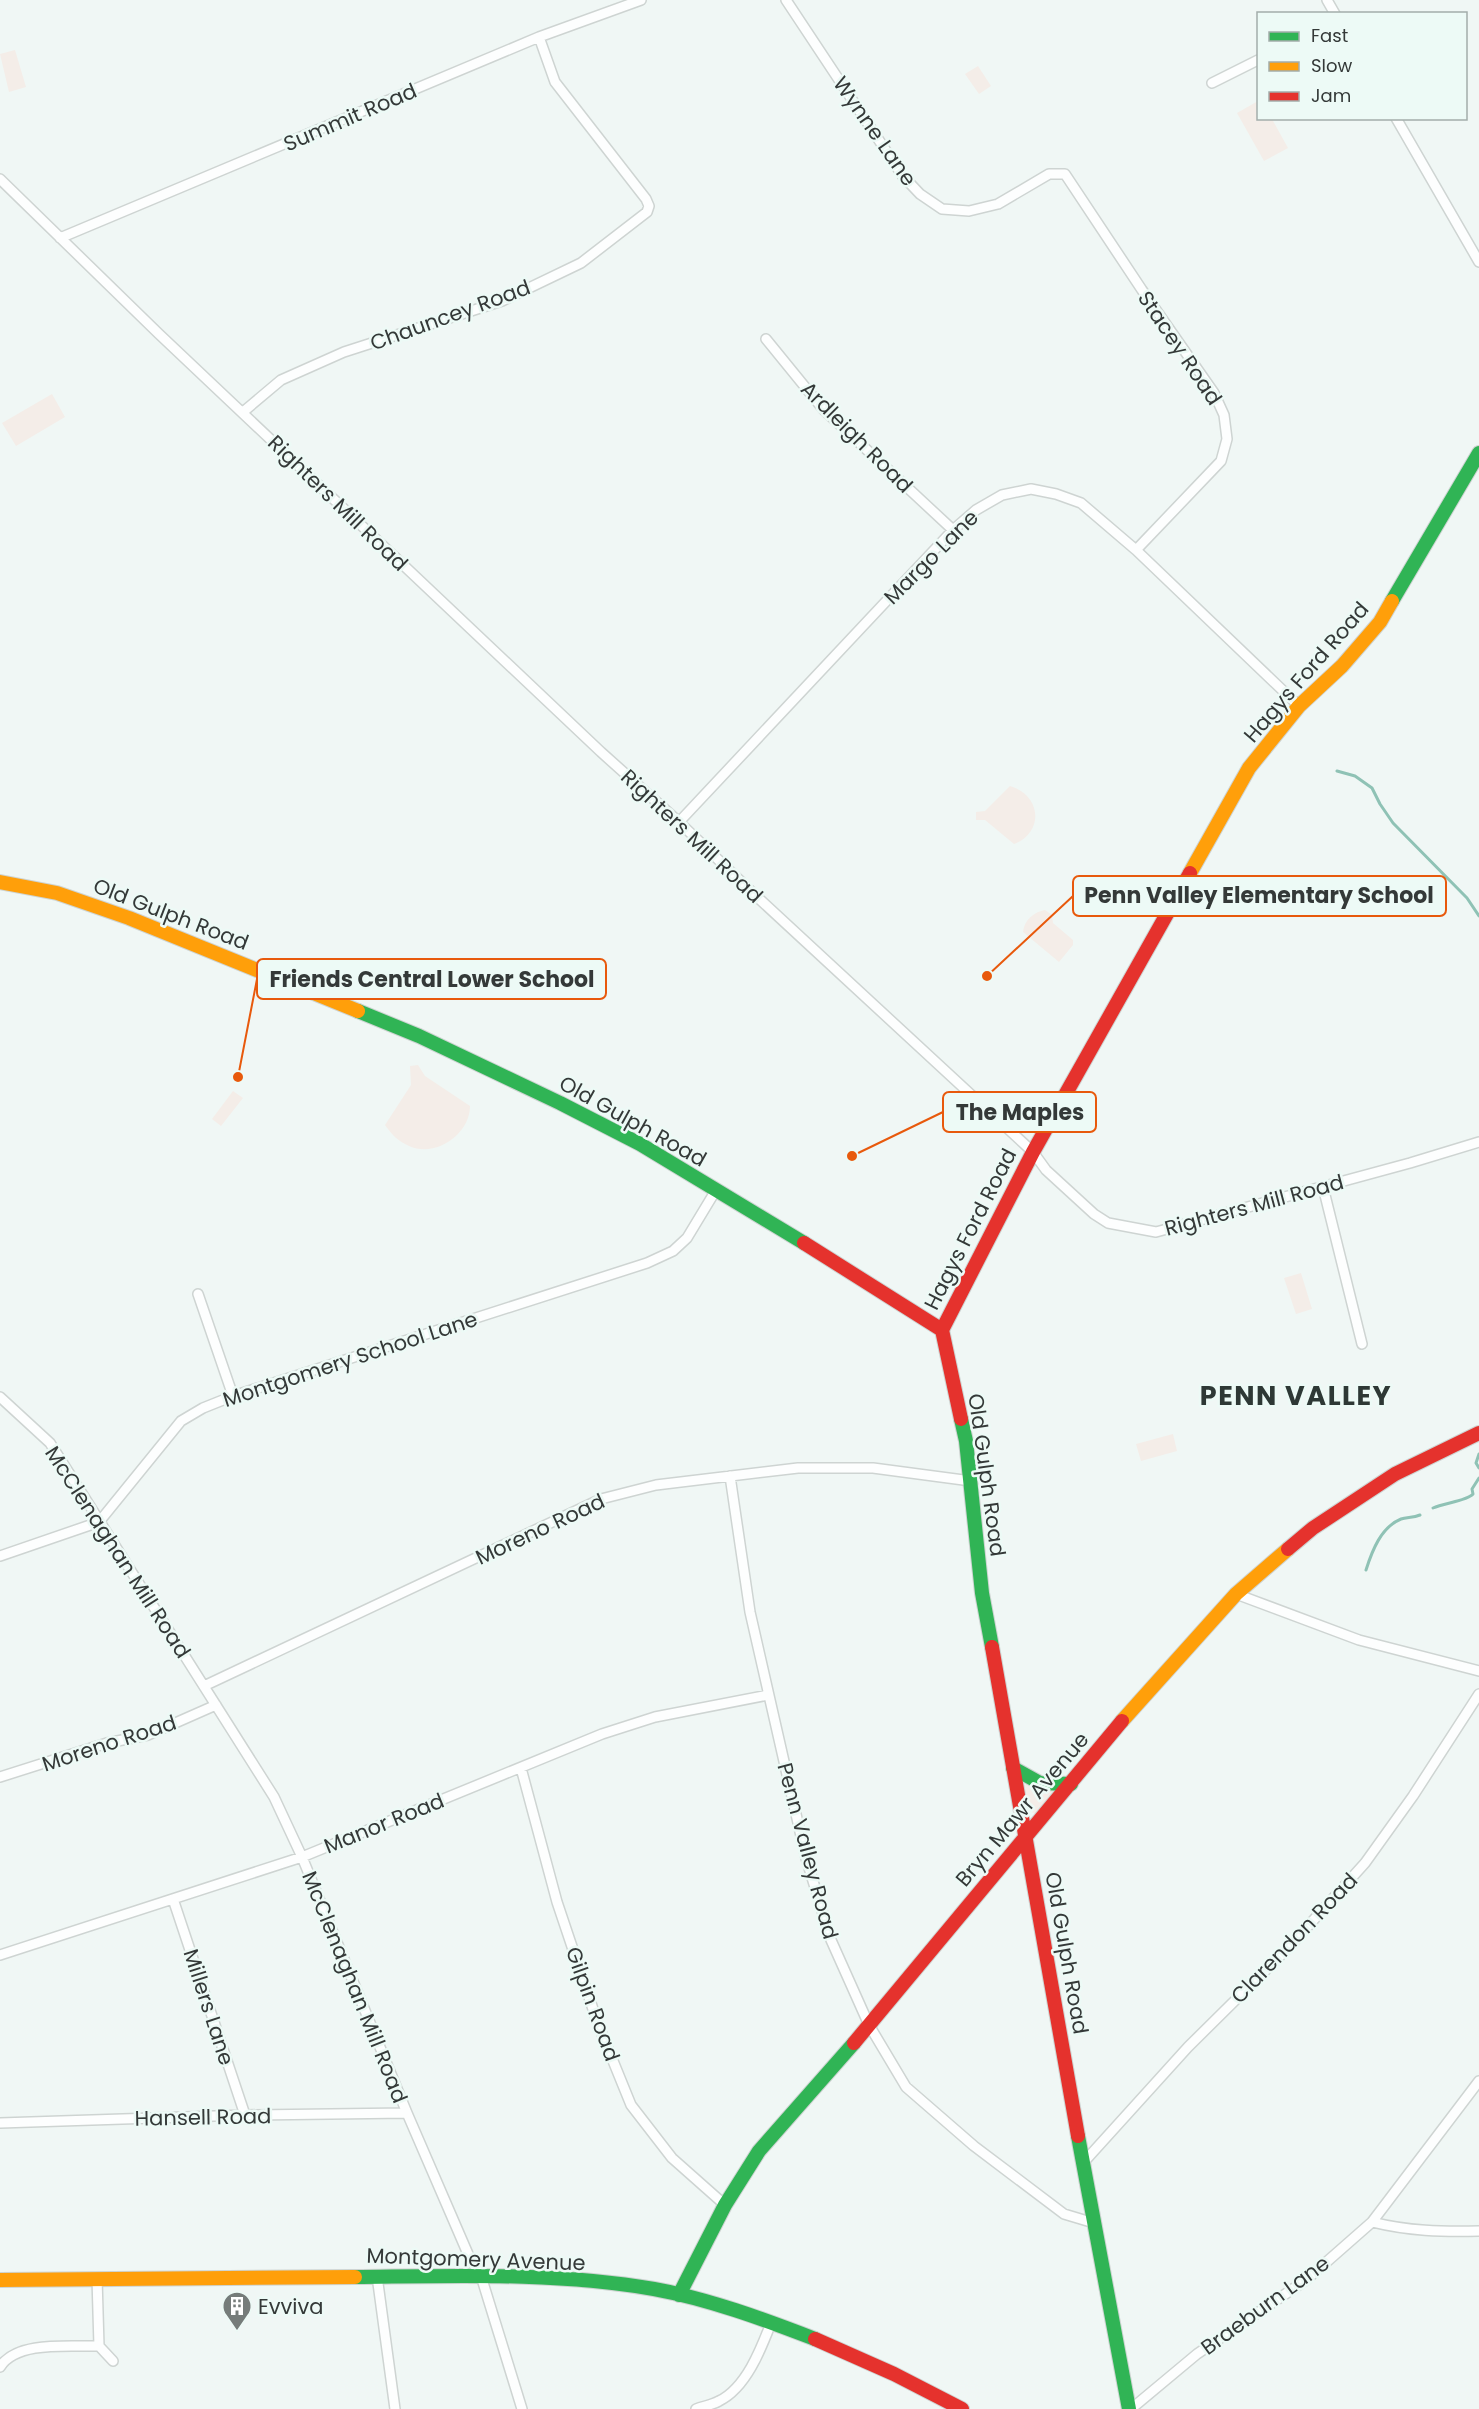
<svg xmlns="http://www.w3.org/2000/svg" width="1479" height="2409" font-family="Poppins,sans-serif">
<rect width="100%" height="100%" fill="#f0f7f5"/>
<path fill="#f4ede8" d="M15,50l11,37 -17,5 -9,-38z
M978,66l13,20 -12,8 -14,-20z
M1258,101v17l14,1 16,29 -24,13 -27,-48z
M52,394l13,23 -49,29 -14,-23z
M1010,786c32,9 34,47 4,58l-29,-24h-9v-8l9,-1z
M1045,910l7,5 1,8 20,17v5l-14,17 -36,-30c1,-12 11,-20 22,-22z
M418,1065l7,11 45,30c0,28 -34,52 -61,40 -11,-5 -17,-11 -24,-21l26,-40 -1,-19z
M233,1091l10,7 -22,28 -9,-7z
M1301,1273l11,36 -16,5 -12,-36z
M1173,1434l4,17 -36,10 -5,-17z
M1028,1784l5,4 19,3v4l-15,19 -9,-3 -5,-23v-3z"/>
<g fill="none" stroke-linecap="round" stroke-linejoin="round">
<path stroke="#8fc2b5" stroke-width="3" d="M1337,771l18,5 17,12 8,16 13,19 74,75 12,18
M1479,1454l-3,9 3,5
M1433,1508c11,-5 34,-7 40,-14l-1,-5 7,-11
M1366,1570c6,-19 15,-43 35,-51 6,-2 12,-1 19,-4"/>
<g stroke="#ced4d2" stroke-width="12">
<path id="street" d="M786,0l116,175 18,19 22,15 27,2 29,-7 51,-30h16l77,116 72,103 10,22 3,24 -6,22 -85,89
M1327,0l8,14
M1212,83l46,-23
M1396,118l83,144
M0,179l159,155 442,418 78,70 76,73 278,257 13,18 48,44 14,9 48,9 254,-69 69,-21
M60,238l479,-201 102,-37
M766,339l57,70 130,121
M243,412l38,-32 63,-28 158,-51 79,-38 66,-51 2,-6 -3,-7 -91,-117 -16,-45
M679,822l274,-292 23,-20 26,-15 29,-6 25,5 25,9 55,47 163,156
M1323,1187l39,157
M198,1294l35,102
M0,1397l50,46 224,354 28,60 105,256 61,141 13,22 41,133
M730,1476l20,136 56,246 25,82 38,85 37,62 68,59 90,68 30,9
M0,1556l99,-34 82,-101 22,-13 30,-12 414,-133 26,-12 14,-13 29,-48
M1236,1594l123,46 120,31
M204,1686l397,-187 55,-14 142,-17h75l98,13
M521,1768l36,134 41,122 33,81 41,53 53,47
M0,1777l107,-34 41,-8 68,-30
M173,1899l72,216
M0,1955l302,-98 300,-123 53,-17 113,-22
M0,2123l245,-8 162,-2
M1083,2163l105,-116 102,-101 75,-83 48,-67 66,-102
M1372,2222c36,9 70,10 107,9
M377,2276l18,133
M99,2346l14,15
M0,2367c17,-27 71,-20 99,-21l-2,-68
M696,2409c8,-3 16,-4 23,-8 27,-13 42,-52 52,-78
M1131,2409l66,-55 109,-74 66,-58 107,-141"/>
</g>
<g stroke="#ced4d2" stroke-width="16">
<path id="fast" d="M1392,601l87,-148
M358,1011l61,25 141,67 80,41 164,99
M961,1419l5,22 16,152 10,54
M1013,1768l27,15 31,1
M1078,2136l51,273
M355,2277c99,-1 201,-5 299,12 55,10 109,30 161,50
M679,2295l46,-90 34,-54 95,-108"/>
</g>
<g stroke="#ced4d2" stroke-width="16">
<path id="slow" d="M1190,873l59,-105 50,-62 43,-40 38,-44 12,-21
M0,882l57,11 72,25 229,93
M1122,1721l114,-127 52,-45
M0,2280l355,-3"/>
</g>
<g stroke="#ced4d2" stroke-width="16">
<path id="jam" d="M804,1243l138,87 19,89
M942,1330l91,-178 157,-279
M1288,1549l25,-21 82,-54 84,-41
M992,1647l86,489
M854,2043l268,-322
M815,2339l79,35 68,35"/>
</g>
<use href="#street" stroke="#fdfefe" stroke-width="9"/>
<use href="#fast" stroke="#30b455" stroke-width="14"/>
<use href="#slow" stroke="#ff9f0a" stroke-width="14"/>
<use href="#jam" stroke="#e5322d" stroke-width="14"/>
</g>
<defs>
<g id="building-pin" transform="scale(1.5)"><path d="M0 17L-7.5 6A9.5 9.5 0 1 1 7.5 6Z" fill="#767c7a" stroke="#edfaf6"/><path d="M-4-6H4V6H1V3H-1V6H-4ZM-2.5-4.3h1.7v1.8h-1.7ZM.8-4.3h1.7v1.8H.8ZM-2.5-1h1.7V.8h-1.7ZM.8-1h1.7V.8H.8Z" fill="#fff"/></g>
</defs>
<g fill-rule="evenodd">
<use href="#building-pin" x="237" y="2306"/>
</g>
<g text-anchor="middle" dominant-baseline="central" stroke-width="5" stroke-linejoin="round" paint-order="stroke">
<g font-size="21" fill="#343938" stroke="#edfaf6">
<text transform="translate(350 117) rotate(-23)">Summit Road</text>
<text transform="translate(875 131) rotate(55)">Wynne Lane</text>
<text transform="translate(450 315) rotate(-20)">Chauncey Road</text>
<text transform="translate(1180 348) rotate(56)">Stacey Road</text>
<text transform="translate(857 437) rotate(45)">Ardleigh Road</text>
<text transform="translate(338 503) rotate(44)">Righters Mill Road</text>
<text transform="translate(931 557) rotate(-45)">Margo Lane</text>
<text transform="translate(1306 672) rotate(-49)">Hagys Ford Road</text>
<text transform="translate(692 836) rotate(43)">Righters Mill Road</text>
<text transform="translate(171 914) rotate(21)">Old Gulph Road</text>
<text transform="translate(633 1121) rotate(29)">Old Gulph Road</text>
<text transform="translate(1254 1205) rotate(-15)">Righters Mill Road</text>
<text transform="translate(970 1229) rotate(-63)">Hagys Ford Road</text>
<text transform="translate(350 1359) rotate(-18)">Montgomery School Lane</text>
<text transform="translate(987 1475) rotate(82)">Old Gulph Road</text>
<text transform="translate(540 1529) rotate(-25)">Moreno Road</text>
<text transform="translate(118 1552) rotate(57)">McClenaghan Mill Road</text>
<text transform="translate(109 1743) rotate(-18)">Moreno Road</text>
<text transform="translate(1022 1809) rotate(-50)">Bryn Mawr Avenue</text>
<text transform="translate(384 1823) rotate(-22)">Manor Road</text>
<text transform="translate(808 1851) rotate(75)">Penn Valley Road</text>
<text transform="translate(1294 1938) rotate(-46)">Clarendon Road</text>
<text transform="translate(1067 1953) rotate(80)">Old Gulph Road</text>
<text transform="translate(355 1987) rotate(68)">McClenaghan Mill Road</text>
<text transform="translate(593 2004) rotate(70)">Gilpin Road</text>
<text transform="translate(209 2007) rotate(72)">Millers Lane</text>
<text transform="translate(203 2117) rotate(-1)">Hansell Road</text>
<text transform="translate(476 2259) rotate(2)">Montgomery Avenue</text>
<text transform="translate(1265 2305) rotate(-36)">Braeburn Lane</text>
</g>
<g font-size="21" fill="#343938" stroke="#edfaf6" text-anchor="start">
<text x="258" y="2306">Evviva</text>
</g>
<g font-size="27" font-weight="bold" letter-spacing="1.5" fill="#2e3835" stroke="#edfaf6">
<text x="1296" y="1395">PENN VALLEY</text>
</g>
</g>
<path fill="none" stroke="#e8590c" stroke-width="2" d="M987 976L1073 896M238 1077L257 979M852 1156L943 1112"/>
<g fill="#e8590c" stroke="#edfaf6" stroke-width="2">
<circle cx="987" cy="976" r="6"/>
<circle cx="238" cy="1077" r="6"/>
<circle cx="852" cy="1156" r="6"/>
</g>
<g fill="#edfaf6" stroke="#e8590c" stroke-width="2">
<rect x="1073" y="876" width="373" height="40" rx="6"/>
<rect x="257" y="959" width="349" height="40" rx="6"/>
<rect x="943" y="1092" width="153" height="40" rx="6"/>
</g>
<g font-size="22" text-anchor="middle" font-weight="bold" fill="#343938">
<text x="1259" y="903">Penn Valley Elementary School</text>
<text x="432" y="987">Friends Central Lower School</text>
<text x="1020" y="1120">The Maples</text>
</g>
<rect x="1257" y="12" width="210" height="108" fill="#edfaf6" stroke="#a3adaa" stroke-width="1.5"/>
<rect x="1269" y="32" width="30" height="9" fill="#30b455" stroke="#a3adaa" stroke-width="1.5"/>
<text x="1311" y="42" font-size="18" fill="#343938">Fast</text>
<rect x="1269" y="62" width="30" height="9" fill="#ff9f0a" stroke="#a3adaa" stroke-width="1.5"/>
<text x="1311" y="72" font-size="18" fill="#343938">Slow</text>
<rect x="1269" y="92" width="30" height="9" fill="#e5322d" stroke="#a3adaa" stroke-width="1.5"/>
<text x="1311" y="102" font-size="18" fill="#343938">Jam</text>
</svg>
